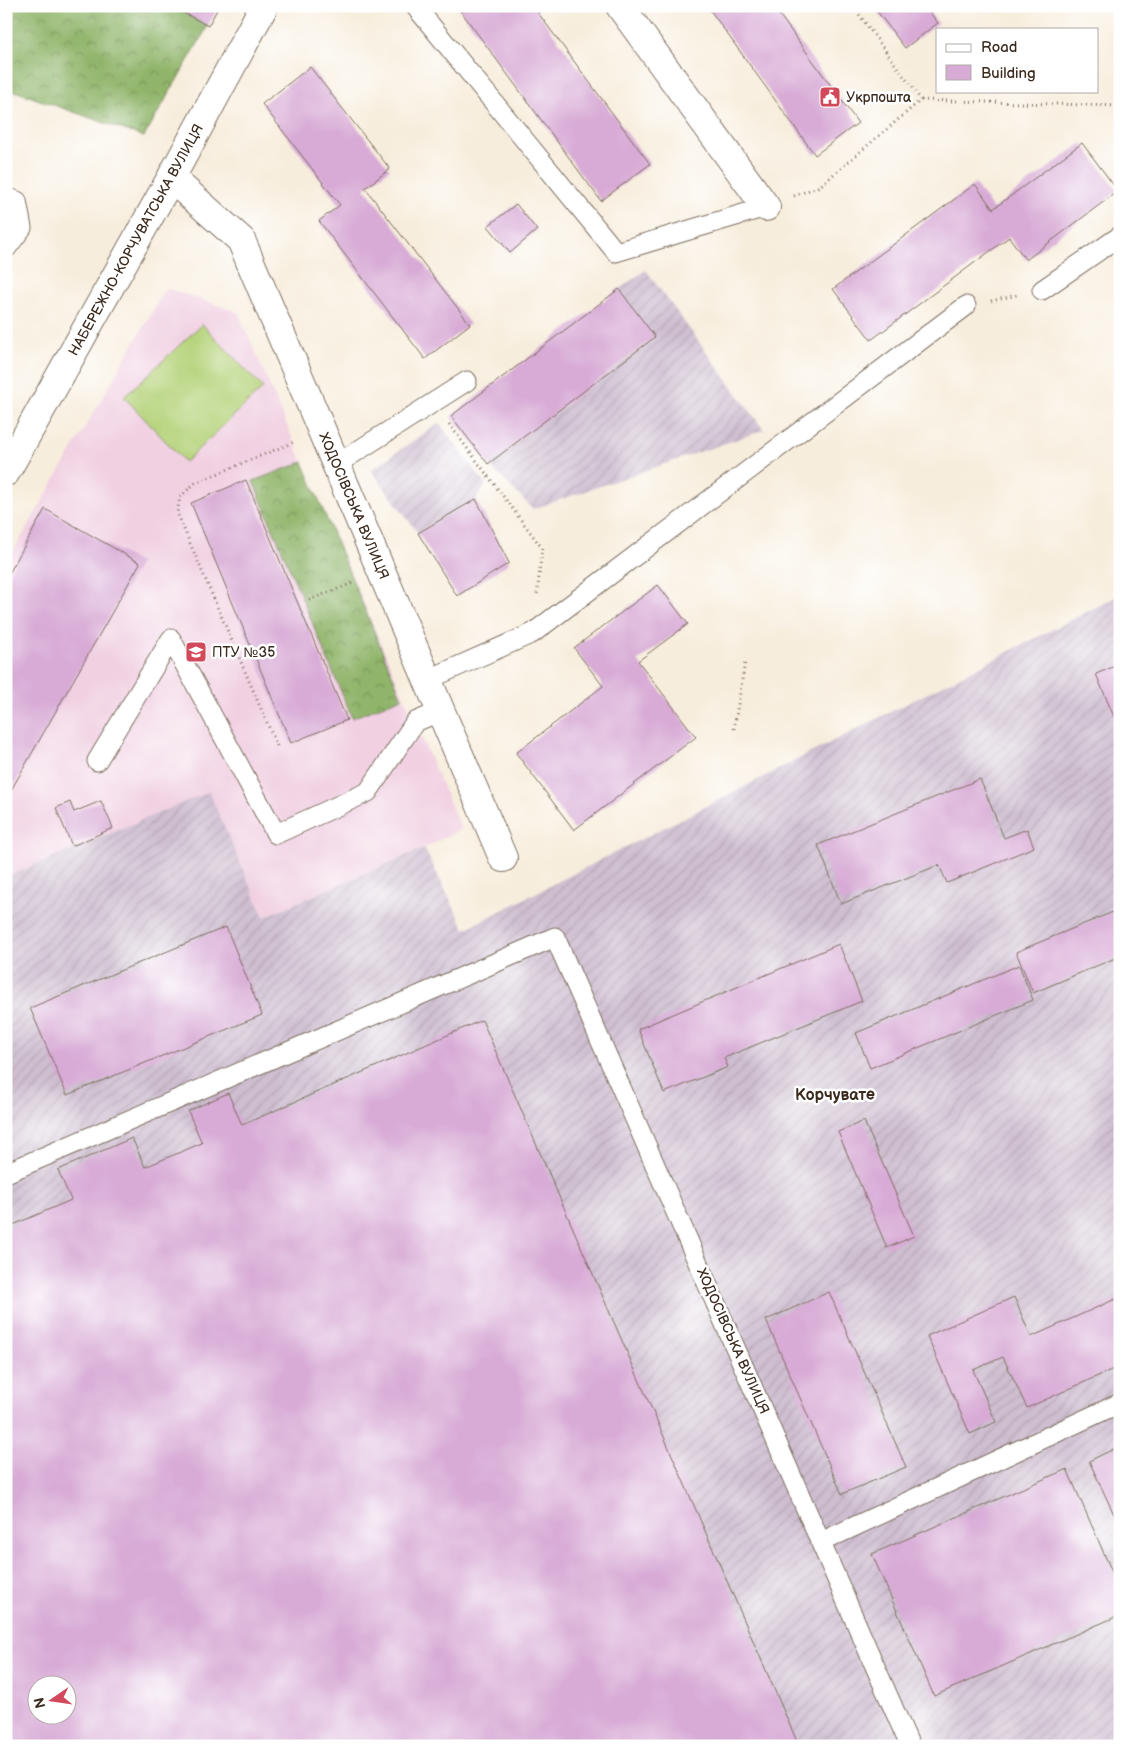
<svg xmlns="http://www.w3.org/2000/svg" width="1126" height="1752" font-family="'Balsamiq Sans',sans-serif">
<defs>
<pattern id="industrial-furrows" width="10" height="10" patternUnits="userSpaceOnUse" patternTransform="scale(1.25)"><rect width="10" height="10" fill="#cebed0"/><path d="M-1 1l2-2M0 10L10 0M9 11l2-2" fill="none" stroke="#b2a3b2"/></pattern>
<pattern id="forest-crowns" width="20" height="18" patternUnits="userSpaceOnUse" patternTransform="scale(1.25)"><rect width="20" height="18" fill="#90b56a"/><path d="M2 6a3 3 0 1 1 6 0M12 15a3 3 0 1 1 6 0" fill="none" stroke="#779357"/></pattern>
</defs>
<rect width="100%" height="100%" fill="#fff"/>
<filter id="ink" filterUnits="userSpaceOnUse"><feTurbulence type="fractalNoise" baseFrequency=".02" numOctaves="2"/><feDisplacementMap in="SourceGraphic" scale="10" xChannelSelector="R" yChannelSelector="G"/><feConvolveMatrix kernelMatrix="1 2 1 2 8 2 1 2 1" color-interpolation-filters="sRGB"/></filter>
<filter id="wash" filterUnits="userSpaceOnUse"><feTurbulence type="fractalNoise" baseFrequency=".0096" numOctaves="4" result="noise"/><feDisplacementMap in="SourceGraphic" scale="20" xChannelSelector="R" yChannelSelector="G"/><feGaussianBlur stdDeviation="1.12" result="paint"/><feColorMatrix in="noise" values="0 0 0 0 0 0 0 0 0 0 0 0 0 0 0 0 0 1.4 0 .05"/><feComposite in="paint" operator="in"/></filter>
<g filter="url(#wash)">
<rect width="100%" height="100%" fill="#f7eddc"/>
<path fill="#f1d0e2" d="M166,288l72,24 223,517 -37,19 -160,69 -258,-40v-313z"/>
<path fill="url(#industrial-furrows)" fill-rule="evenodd" d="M646,270l118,160 -231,79 -45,-45 167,-126 -36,-49z
M439,423l47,62 -10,14 -58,34 -47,-63z
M1120,595v1151h-1114v-869l203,-85 55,125 160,-69 41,81zM38,1684h30v30h-30z"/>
<path fill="url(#forest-crowns)" stroke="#667044" d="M6,6h170l-1,2 33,18 -64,111 -138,-49z
M303,462l99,236 -50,20 -99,-237z"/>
<path fill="#b5d37a" stroke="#787e4c" d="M202,324l61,64 -78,74 -61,-65z"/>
<g id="blocks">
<path fill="#d8abd6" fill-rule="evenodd" d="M176,6h43l-11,20 -33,-18z
M457,6h76l117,158 -49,37z
M707,6h66l85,117 -43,32z
M873,6h66l-9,7 8,10 -33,25z
M310,67l80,102 -25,19 105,136 -45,35 -106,-138 21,-16 -78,-101z
M1082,143l36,48 -92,69 -17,-23 -138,103 -38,-51 142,-105 18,25z
M516,204l21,26 -27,23 -22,-27z
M619,289l36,48 -167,127 -37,-48z
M246,480l101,240 -56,23 -100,-240z
M476,499l33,64 -52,33 -39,-63z
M45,509l95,54 -134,236v-220z
M658,585l30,39 -50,37 58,76 -122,93 -58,-77 87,-67 -29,-38z
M1120,664v67l-24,-57z
M980,779l24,59 23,-9 7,18 -87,36 -8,-18 -98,39 -23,-59z
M101,801l12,27 -41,18 -16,-38 14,-6 4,10z
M1120,909v47l-87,37 -17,-41z
M226,927l36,88 -195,80 -37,-87z
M839,944l23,57 -138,57 4,9 -64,26 -26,-64z
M1019,965l14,35 -163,68 -14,-35z
M482,1020l317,726h-793v-518l65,-28 -13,-30 74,-32 13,29 57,-24 -14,-32 40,-18 14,32zM38,1684h30v30h-30z
M864,1121l50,115 -27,12 -49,-116z
M829,1292l77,175 -64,27 -76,-174z
M1014,1297l17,40 89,-40v69l-93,42 -24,-51 -30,13 23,52 -26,12 -43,-98z
M1120,1446v81l-31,-66z
M1067,1469l53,121v25l-186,81 -62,-142z"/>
</g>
</g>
<g filter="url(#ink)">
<use href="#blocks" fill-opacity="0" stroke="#7d6e60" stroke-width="1"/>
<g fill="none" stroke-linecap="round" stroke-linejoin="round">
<g stroke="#7d6e60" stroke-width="21">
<path id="service" d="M415,6l201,246 150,-45
M6,197l11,4 5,27 -16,21
M1042,290l78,-54
M337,464l130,-83
M427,680l106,-47 433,-327
M97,761l74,-122 105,195 92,-42 47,-70 26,-11
M6,1173l549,-236 355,809
M821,1542l299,-139"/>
</g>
<g stroke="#7d6e60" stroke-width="30">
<path id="minor" d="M620,6l146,201
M171,178l70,62 262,618
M6,472l165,-294 93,-172"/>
</g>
<path stroke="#7d6e60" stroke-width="3" stroke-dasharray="1 4" stroke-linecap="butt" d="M921,100l199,6
M794,196l26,-10 101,-86 -68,-94
M991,301l26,-6
M449,424l93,124 -5,48
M309,600l44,-17
M734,729l11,-67
M277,746l-100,-233 3,-16 15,-14 99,-41"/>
<use href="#service" stroke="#fff" stroke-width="19"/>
<use href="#minor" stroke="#fff" stroke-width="28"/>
</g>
</g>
<defs>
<g id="civic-square" transform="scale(1.125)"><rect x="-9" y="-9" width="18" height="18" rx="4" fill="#d1495b" stroke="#fff"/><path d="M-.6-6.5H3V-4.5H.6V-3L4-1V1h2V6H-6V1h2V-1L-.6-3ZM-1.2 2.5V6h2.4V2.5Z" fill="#fff"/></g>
<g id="university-square" transform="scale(1.125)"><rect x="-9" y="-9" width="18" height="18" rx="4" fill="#d1495b" stroke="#fff"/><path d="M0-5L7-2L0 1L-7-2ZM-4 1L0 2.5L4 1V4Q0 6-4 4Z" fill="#fff"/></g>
</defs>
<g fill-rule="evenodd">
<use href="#civic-square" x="830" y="97"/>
<use href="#university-square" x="196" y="652"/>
</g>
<g text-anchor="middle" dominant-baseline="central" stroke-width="5" stroke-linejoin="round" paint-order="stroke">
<g font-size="14" fill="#3b2a1e" stroke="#fff" text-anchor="start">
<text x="846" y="97">Укрпошта</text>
<text x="212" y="652">ПТУ №35</text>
</g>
<g font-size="14" fill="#3b2a1e" stroke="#fff">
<text transform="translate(136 240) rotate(-61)">НАБЕРЕЖНО-КОРЧУВАТСЬКА ВУЛИЦЯ</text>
<text transform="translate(354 506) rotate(67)">ХОДОСІВСЬКА ВУЛИЦЯ</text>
<text transform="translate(733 1341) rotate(66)">ХОДОСІВСЬКА ВУЛИЦЯ</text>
</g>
<g font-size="16" font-weight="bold" fill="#3b2a1e" stroke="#fff">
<text x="835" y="1095">Корчувате</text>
</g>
</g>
<rect width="1126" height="1752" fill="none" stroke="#fff" stroke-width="25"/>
<rect x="936" y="28" width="162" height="65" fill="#ffffff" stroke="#b1aaa5"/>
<rect x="946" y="44" width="25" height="8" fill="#ffffff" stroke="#b1aaa5"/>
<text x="981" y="52" font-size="15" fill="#3b2a1e">Road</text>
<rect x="946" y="65" width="25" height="15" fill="#d8abd6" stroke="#b1aaa5"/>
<text x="981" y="78" font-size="15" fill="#3b2a1e">Building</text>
<g transform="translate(52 1700) rotate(257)"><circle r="24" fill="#ffffff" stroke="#b1aaa5"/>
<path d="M0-4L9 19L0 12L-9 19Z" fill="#d1495b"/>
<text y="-8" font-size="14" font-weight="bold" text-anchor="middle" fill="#3b2a1e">N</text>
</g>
</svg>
